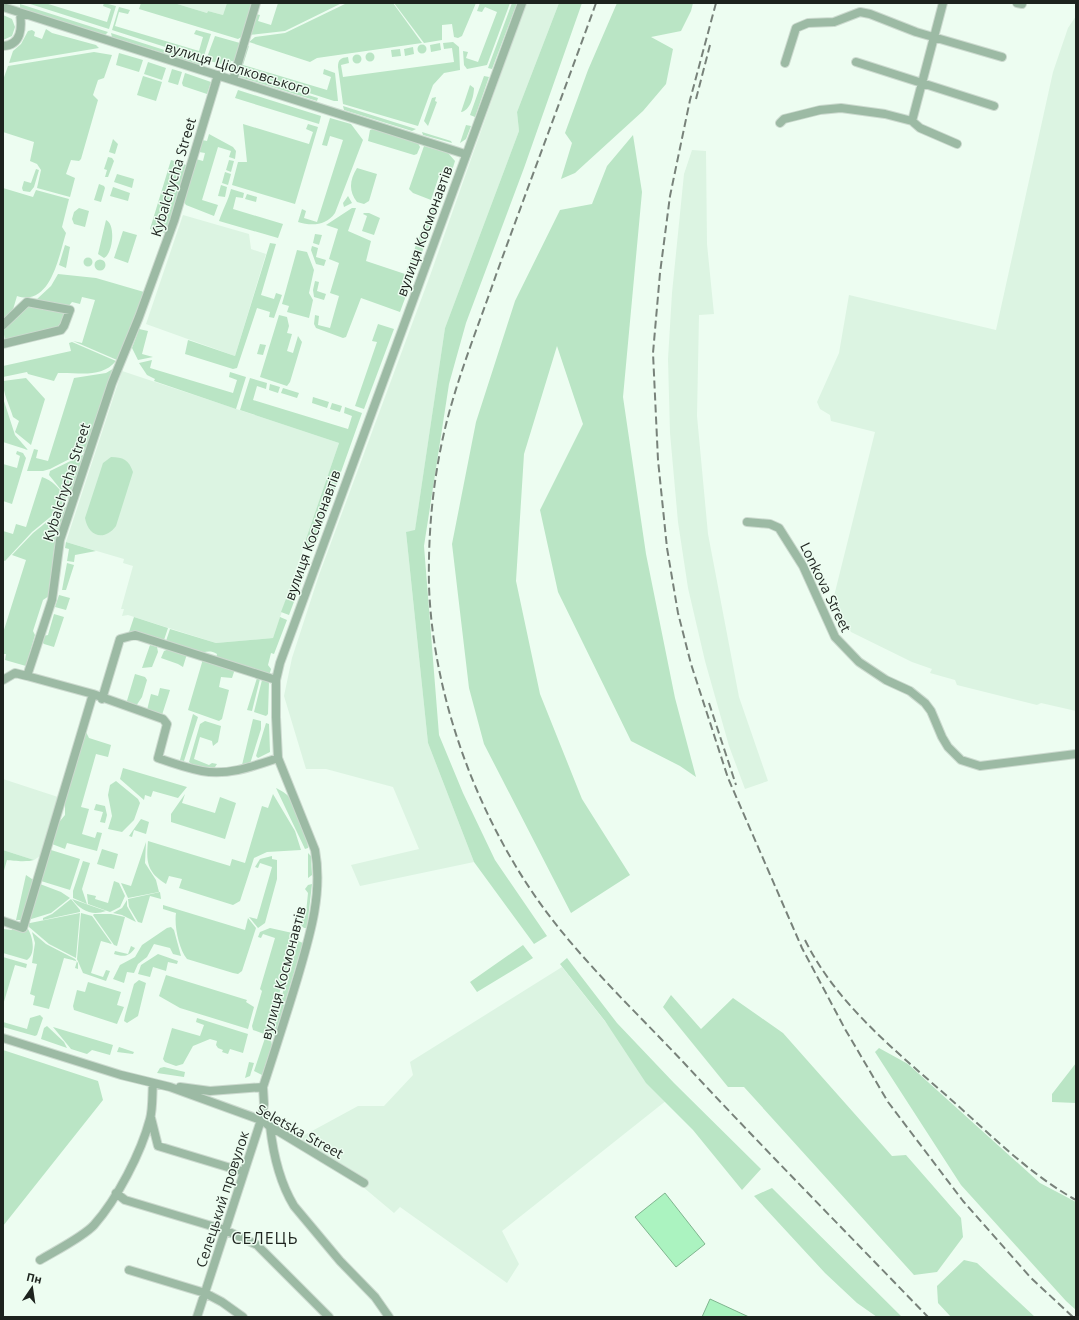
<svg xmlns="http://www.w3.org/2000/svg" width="1079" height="1320" font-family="'Open Sans',sans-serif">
<rect width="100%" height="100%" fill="#edfdf1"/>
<path fill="#dcf4e2" d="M174,3h53l-4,12 -15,-4 -1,2z
M526,3h33l-42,109 2,19 -74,197 -30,203 -9,1 22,211 46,119 -114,24 -9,-21 68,-16 -26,-62 -67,-18h-20l-22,-73 8,-38 27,-83 112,-302z
M1076,16v695l-35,-8 -4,2 -80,-20 -2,-5 -25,-7 2,-4 -20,-7 -61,-30 -19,-28 43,-172 -44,-11 -1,-6 -10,-6 -3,-7 22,-49 10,-58 147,35 57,-258 15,-44z
M692,150l14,1 1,93 7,70 -15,1 -2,101 11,118 31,163 29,84 -23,8 -16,-43 -24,-85 -17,-73 -10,-66 -8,-89 -2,-74 4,-66 12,-119z
M183,215l66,19 2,15 15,5 -31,102 -89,-32z
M122,371l217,72 -66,195 -57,5 -88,-28 -6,1 2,-7h-3l12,-43 -10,-3 1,-4 -58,-17z
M3,779l55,18 -18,59 -6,4 -31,-10z
M562,967l105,133 -165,131 17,33 -12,19 -107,-76 -6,6 -31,-26 2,-8 -44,-26 -18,-12 -2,-4 57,-31h26l29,-31 -3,-13z"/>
<path fill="#bae5c5" d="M27,3h18l62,19 4,-13 -8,-3 1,-3 12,3 -7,23z
M141,3h33l33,10 1,-2 15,4 4,-12h26l-10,33 -5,3 -99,-30z
M278,3h64l-57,28 -36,4 7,-21 4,1 -2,6 13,4z
M347,3h46l29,40 -105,15 -7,4 -61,-20 6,-5 30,-4z
M394,3h82l-14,33 -4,2 -4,-1 -2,-13 -10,1v15l-18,3z
M480,3h30l-23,62 -20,4 -3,-4 -1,-14 5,1 -2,6 12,4 19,-50 -12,-5 -3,5 -5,-1z
M512,3h5l-25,66 -4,-1z
M559,3h23l-58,165 -58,155 -17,61 -25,162 15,189 24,58 32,67 52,76 -13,8 -60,-82 -46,-119 -22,-211 9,-2 30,-202 74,-197 -2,-19z
M617,3h76l-2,8 -10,20 -30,6 22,12 -7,35 -23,27 -68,62 -14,6 11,-36 -7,-10 23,-63z
M20,4l88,28 -3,3 -85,-27z
M119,7l11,3 -2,4 -9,-2 -4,14 84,25 4,-14 -9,-3 2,-4 15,4 -8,25 -91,-29z
M3,15l9,4 3,8 -3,9 -9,4z
M46,29l6,4 44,12 3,3 -90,15 4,-12 8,-7 7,-13 4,-1 3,2 -1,4 8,3z
M111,33l91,29 -1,3 -89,-28z
M215,36l25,7 -4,19 -5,-1 -2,5 -23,-6z
M453,42l6,5 1,23 -16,3 -11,12 -15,41 -75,-22 -5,-37c0,-8 3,-9 10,-10l1,6 -8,2 2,12 111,-15 -2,-14 -8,1 -1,-6z
M440,43l1,7 -10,2 -1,-7z
M417.5 49a4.5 4.5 0 1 1 9 0a4.5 4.5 0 1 1-9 0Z
M249,46l-6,19 84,25 4,-13 -8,-3 1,-5 11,4 3,28h-4l-96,-31 8,-23z
M413,47l1,7 -9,2 -1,-7z
M400,49l1,7 -9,1 -1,-7z
M94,52l18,3 -8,23 -6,2 -5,15 5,5 -17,59 -2,2 -8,-1 -5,14 9,4 -5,19 -33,-9 4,-18 -4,-6 -7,-3 4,-19 -31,-10v-52l5,-14z
M365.5 57a4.5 4.5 0 1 1 9 0a4.5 4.5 0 1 1-9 0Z
M119,53l24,7 -4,12 -23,-7z
M352.5 59a4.5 4.5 0 1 1 9 0a4.5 4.5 0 1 1-9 0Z
M148,62l18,6 -4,12 -18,-6z
M172,69l10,3 -4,13 -10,-3z
M185,73l26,9 -4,12 -24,-8 -1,-3z
M237,73l81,25 -1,3 -80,-25z
M143,76l19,6 -6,19 -19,-6z
M484,76l5,1 -14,40 -5,-2z
M470,85l4,3c0,8 -4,23 -13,24z
M238,90l83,26 -2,8 -84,-26z
M436,97l-1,4 2,1 -9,24 -4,-5 8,-23z
M343,106l73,23 -4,2 -68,-21z
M330,118l21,6 12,16 -28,73c-9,13 -24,13 -37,9l4,-13 4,2 -2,7 13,4 26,-82 -13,-4 -3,10 -5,-1z
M243,124l66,20 4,-12 -7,-3 2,-5 10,3 -23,77 -63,-19 6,-23h9z
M466,125l5,1 -5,13 -6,4z
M373,129l45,14 2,4 -3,7 -3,1 -46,-14 2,-11z
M422,132l29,9 1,2 -29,-8z
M209,134l24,13 3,4 -1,8 -6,-2 2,-6 -13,-4 -16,53 16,5 -4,11 -28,-11 -2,-3 12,-43 7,2 2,-8 -6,-1 3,-12 5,1z
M633,135l9,57 -19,205 23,157 29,144 21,79 -16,-11 -49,-25 -73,-149 -18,-82 43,-86 -26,-78 -33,108 -8,127 24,113 42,105 48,76 -59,38 -87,-169 -15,-56 -17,-144 24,-122 39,-121 45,-91 32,-6 15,-38z
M113,139l5,5 -3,10 -6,-2z
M424,146l24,7 7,8 -5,16 -10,-4 -9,27 -18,-7 -4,-4z
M108,157l4,1 2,3 -6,16h-3l2,-7 -3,-1z
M171,160l15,5 -20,68 -16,-4z
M229,160l5,1 -3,11 -5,-2z
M357,168l20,6 -8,27 -5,3 -7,-2c-9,-11 -7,-23 0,-34z
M36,169l3,1 -5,17 -4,5 -7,-1 -1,-3 2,-7 7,2z
M225,172l6,2 -3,11 -6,-2z
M117,174l17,5 -2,9 -18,-6z
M99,184l5,2 1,2 -4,14 -7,-2z
M221,185l6,2 -2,10 -7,-1z
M113,187l17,6 -2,8 -18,-5z
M3,188l30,9 3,-7 33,9 -7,28 4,6c-7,22 -15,74 -49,63l-5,17 -9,10z
M231,189l13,4 -1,5 -7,-1 -3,12 50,15 -5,14 -59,-17c4,-12 9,-20 12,-32z
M247,194l10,3 -1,5 -11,-3z
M348,196l4,7 -8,4 -1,-4z
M431,206l7,3 -38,103 -39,-14 -15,39 -3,1 -27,-10 -2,-4 1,-9 4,1 -1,9 12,3 9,-32 -9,-3 9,-30 -10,-4 9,-30 -12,-4 26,-17h4l-8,23 23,10 -5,20 39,13z
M79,208l10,3 -4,16 -11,-3 -2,-5 2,-7z
M364,213h5l11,5 -6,17 -12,-4 5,-15 -4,-2z
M106,220c10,4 7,34 -2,38l-6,-4z
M123,231l14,4 -9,28 -14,-5z
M315,234l7,1 -3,10 -6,-2z
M270,243l6,1 -15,51 13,4 2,-6 6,2 -8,23 -5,-1 1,-5 -13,-4 -20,60 -4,1 -48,-15 3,-14 47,16z
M65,245l5,2 -4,21 -7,-3z
M312,246l6,2 -2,9 10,3 -2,6 -8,-2 -5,-14z
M297,250l10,2 7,18 -5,23 4,7 -4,18 -22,-6 2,-6 -7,-2z
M83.5 262a4.5 4.5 0 1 1 9 0a4.5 4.5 0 1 1-9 0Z
M94.5 265a5.5 5.5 0 1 1 11 0a5.5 5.5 0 1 1-11 0Z
M58,274l38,4 48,14 -27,68 -44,-19 9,2 13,-43 -13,-3 -2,7 -8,-2 -4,5 -32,-7 15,-14z
M315,281l4,1 -2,9 9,3 -2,6 -10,-3 -1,-7z
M29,305l36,5 -3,14 -1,2 -56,15 -2,-13z
M279,315l8,2 2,9 -2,7 5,1 -5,17 6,2 5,-17 4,6 -12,40 -3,4 -27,-9z
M378,324l16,5 -30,80 -9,-3 22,-64 -5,-1z
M139,329l9,2 -6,23 11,3 -15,3 -6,-12z
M72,342l44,19c-15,18 -38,11 -58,12l-4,8 -26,-7 -1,-2 -24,5v-11l68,-15 -2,-8z
M260,344l6,1 -3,10 -6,-1z
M152,360l-2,8 83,25 4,-13 -8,-3 1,-5 16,5 -10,32 -82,-28 1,-2 -8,-4 -8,-12z
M116,367l-29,83 -37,19 -7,2h-16l7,-22 4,1 -2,8 12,3 26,-83 32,-5z
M26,378l19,21 -14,46 -16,-13 4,-11 -6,-4c-4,-13 -10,-23 -10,-36z
M250,378l17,5 -1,6 -9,-3 -4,14 95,29 4,-13 -8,-3 1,-6 17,6 -47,132 -4,5 -8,-2 36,-105 -99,-33z
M270,384l10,3 -2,6 -9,-3z
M283,388l16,5 -2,5 -16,-5z
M313,397l16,5 -2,6 -15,-5z
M3,398l12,37 13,15 -25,-8z
M332,403l10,3 -2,6 -10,-3z
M17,451l6,2 3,5 -14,46 -9,-3v-37l14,4 3,-12 -4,-2z
M85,454l-15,47 -21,-26 1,-4z
M111,457c12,0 18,3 22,15l-17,54c-12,16 -28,10 -31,-8l18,-55z
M42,477c10,3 18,12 24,21l-1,7 -33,27 -27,29 -2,-1v-29l10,3 3,-10 10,3z
M69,504l-15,46 -5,46 -6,4 -10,31 2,4 -9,31 -21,-6 1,-6h-3v-21l23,-73 -14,-5 21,-22z
M66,542l30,9 -21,4 -1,7 -7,-1 2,-12 -4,-1z
M301,553l6,2 3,4 -21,56 -8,-3 20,-53z
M67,563l7,2 -8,25h-4z
M59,595l11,3 -4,12 -11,-3z
M54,614l10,3 -10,30 -10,-3 -3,-3 2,-5 5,-1z
M134,617l34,11 -5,15 -34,-11z
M280,617l7,3 -13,34 -3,-1 -3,12 3,4 -2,7 -53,-17 1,-5c-8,-5 -12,-1 -20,-1 -9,0 -22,-6 -32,-9l5,-15 46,14 57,-5z
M150,645l7,2 1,5 -6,15 -10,1z
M169,649l18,5 -4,13 -5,-3 -17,-6 3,-7z
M203,659l32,10 -3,9 -11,-1 -2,10 10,3 -7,29 -3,2 -31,-11z
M135,674l10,3 2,3 -5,17 -6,9 -10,-2z
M257,678l3,1 -8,32 -5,-1z
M262,680l7,2 -1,32 -2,2 -12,-4z
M160,688l10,2 -8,25 -15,-5 4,-16 7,2z
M193,714l5,3 -14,44 -4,-1z
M253,719l8,2v8l-11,35 -8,1z
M205,721l16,5 -3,16 -5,4 -1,-5 -12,-4 -6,22 15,6 3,-2 5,1 -4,6 -20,-5 -4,-3 11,-38z
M266,723l3,1 1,28 -12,6 -2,-2z
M85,730l4,8 22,7 -3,12 -12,-3 -15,53 8,2 -7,25 13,4 2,-6 5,1 -5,18 -30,-8 -2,6 -13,-5 3,-17 10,-12v-17z
M123,768l64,19 -9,11 -25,-7 -2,6 -6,-2 -1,5 -24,-21z
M116,781l22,18 2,4 -6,17 -12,12 -14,-3 4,-13 -4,-21 2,-10z
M276,788c4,2 10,5 13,9 5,8 20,43 19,51l-3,1z
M185,794l-3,9 33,10 5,-16 16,6 -11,36 -54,-17v-8z
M273,794l22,37 6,19 -34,2 -13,6 -14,43 -7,4 -54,-17 3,-9 -13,-3 -3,8c-19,-12 -20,-22 -18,-43l82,25 2,-7 13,4 17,-57 6,2z
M96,804l9,2 2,9 -2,8 -5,-1 3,-10 -9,-2z
M141,819l8,3 -3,12 -12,-4 -2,7 -3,-1z
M146,842l-1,21 11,17 3,12 -31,6 -7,-15 10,3z
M102,849l16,5 -4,15 -17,-5z
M3,850l3,1 28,9c-6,2 -21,1 -27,0l-4,14z
M51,850l29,9 -10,31 -29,-9z
M308,853l3,3 1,19 -4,3z
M272,856v3l5,1v19l-12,44 -7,5 -9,-11 8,2 15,-52 -12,-4 -2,5 -3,-1 5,-8z
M83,861l7,2 -8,26 5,15 -14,-6v-7z
M26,875l9,6 -11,39h-8z
M114,881l5,2 6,13 -5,11 -10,5 -22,-8 -1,-10 9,2 -1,3 13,4z
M40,884l21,8 9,6 -19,15 -23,7z
M312,884l-5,44h-3l-3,-3 2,-11 3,-1 2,-20 -3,-4 3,-4z
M160,892l1,7 -11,-3 -8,27 -4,-1 -9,-15 -1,-8z
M71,899l9,11v2l-37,8v-2l9,-4z
M72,899l34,12c-14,5 -25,0 -34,-12z
M127,900v6l9,16 -14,-7 -9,-2 9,-5z
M163,905l82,25 3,-12 8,10 -14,43 -4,3 -5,-1 -46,-14c-8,-10 -13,-33 -11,-46l-13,-4z
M80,913l-4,45 -27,-14 -20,-17 -1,-4h2z
M81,913l11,3 20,28 -11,-3 -10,32 12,4 3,-7 4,1 -4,10 -23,-8 -6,-14z
M94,914h17l14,3 -8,29 -3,-1 -21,-30z
M14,925l14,4c5,8 8,25 -1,31l-24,-7v-24l9,1z
M171,927l3,3 7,26 -8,-2 -3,-6 -16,-4 -7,13 -9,7 -4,9 -7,-1 -3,11 -11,-4 7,-14 15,-8 7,-12 25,-17z
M270,928l27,6 -30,101 -14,-5 -1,-4 10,-35 -2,-2 15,-51 -12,-4 -2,4 -3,-1 2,-5z
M32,932l14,12 29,15 3,4v6l-3,-1 2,-7 -13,-3 -15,51 -16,-4 2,-9 -5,-2 7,-30 -5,-1 3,-20z
M298,941l5,2 -27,89 -3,4h-3z
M523,945l10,13 -56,34 -7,-10z
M131,946l4,2c-6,9 -12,9 -21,6l1,-3 13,3z
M158,954l20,7 -1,3 -9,-2 -2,9 -13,-4 -3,10 -12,-3 3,-9z
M3,957l24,7 -1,4 -11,-3 -12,40z
M567,958l50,65 57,60 87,86 -19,21 -49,-60 -47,-47 -41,-62 -45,-57z
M166,975l81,25 -1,2 8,5 -6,22 -68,-21 -21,-12z
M139,980l7,3 -8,33 -11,7 -3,-2 1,-5 9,-32z
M88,982l33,10 -4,13 7,2 -7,17 -43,-14 -1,-4 4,-16 8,2z
M671,995l30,34 32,-31 50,35 109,123 14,-1 55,63 2,19 -26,35 -23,3 -170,-188h-16l-65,-80z
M40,1015l3,3 -6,17 -2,1 -32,-9v-5l24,7 3,-11z
M197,1018l51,16 -5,19 -13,-4 -2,5 -6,-2 1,-2 -5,-2 -2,-3 1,-4 -7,-2 -17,7 -10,18 -7,2 -11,-4 -2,-3 9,-31 28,8 4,-11 -8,-3z
M47,1026l17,16 3,6 -26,-9 3,-11z
M53,1027l60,18 -3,10 -18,-5 -5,4 -16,-5z
M265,1038l6,2 1,5 -10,30 -8,-4z
M119,1047l15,5 -1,2 -16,-2z
M879,1048l29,16 132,119 36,19v108l-10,-9 -105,-116 -86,-133z
M3,1050l95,31 5,19 -100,126z
M249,1062l5,1 -4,13 -5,2z
M1076,1063v40l-24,-1v-8z
M164,1067l21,5 -1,5 -27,-4 3,-5z
M772,1188l130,129h-25l-20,-14 -32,-30 -71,-77z
M964,1260l13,3 58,54h-84l-13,-14 -1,-17z"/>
<path fill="#abf3c0" stroke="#80b58f" d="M665,1193l40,51 -29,23 -41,-50z
M710,1299l39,18h-47z"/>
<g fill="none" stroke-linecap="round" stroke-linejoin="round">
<g stroke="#ccdacf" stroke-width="10">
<path id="minor" d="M1017,3l5,1
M3,7l462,147
M3,46c19,-1 19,-19 17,-33
M856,62l138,44
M785,63l11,-35 12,-5 26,-1 26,-10 10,2 46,18 86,25
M218,75l-44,146 -35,96 -27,66 -52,157 -8,60 -25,76 66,18 70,25 4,5 -9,34c14,5 29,10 44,13 26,5 52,-5 76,-13
M233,80l23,-77
M912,121l31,-118
M780,123l4,-4 36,-9 21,-2 44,6 27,7 8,7 37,16
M3,325l24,-23 43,8 -6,16 -3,4 -58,14
M747,522l23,2 9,4 24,38 32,71 24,25 27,18 24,11 15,12 6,8 11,26 6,10 13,13 19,6 96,-12
M3,680l12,-7 12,3
M102,699l18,-60 15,-4 141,45
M3,921l20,7 70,-234
M3,1038l118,37 49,12 91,33 9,6c3,27 10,57 24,80l46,55 35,36 14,20
M180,1087l30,4 53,-4
M151,1118l7,28 86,26
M268,1125l96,58
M116,1193l9,7 100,30 32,15 72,72
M40,1260c15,-9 43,-23 54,-35 23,-26 47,-72 56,-106 3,-11 2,-25 3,-36
M129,1270l76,23 17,9 21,15
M197,1317l64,-197 3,-16 -1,-17c12,-37 24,-74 35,-111 12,-41 25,-83 17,-126l-37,-92 -2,-41v-37l4,-17 242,-660"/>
</g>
<use href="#minor" stroke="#9cbaa4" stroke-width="8"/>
<path stroke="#78827a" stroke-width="2" stroke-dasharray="8 4" stroke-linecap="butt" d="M596,3c-33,91 -67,181 -100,272 -19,55 -42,110 -54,167 -10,47 -14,96 -13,144 4,115 52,241 122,332 40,52 89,98 134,146 79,85 162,169 243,253
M716,3l-26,97 -20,96 -10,77 -7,80 5,107 9,88 11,65 13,51 37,114 74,170 43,81 43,73 75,99 68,77 42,39
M696,99l14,-54
M709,703l27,82
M805,940c33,67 96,115 151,164 38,34 75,71 120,96"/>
</g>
<g text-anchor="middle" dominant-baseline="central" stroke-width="3" stroke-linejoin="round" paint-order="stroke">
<g font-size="14" fill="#1d231e" stroke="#edfdf1">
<text transform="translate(238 68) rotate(17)">вулиця Ціолковського</text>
<text transform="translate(173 177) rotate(-73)">Kybalchycha Street</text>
<text transform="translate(424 231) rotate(-70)">вулиця Космонавтів</text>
<text transform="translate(66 482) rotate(-72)">Kybalchycha Street</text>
<text transform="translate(312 535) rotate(-70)">вулиця Космонавтів</text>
<text transform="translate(826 587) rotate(64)">Lonkova Street</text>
<text transform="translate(283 973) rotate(-75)">вулиця Космонавтів</text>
<text transform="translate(300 1131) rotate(29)">Seletska Street</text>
<text transform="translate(222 1199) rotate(-72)">Селецький провулок</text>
</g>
<g font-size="16" letter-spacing="1" fill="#1d231e" stroke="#edfdf1">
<text x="265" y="1238">СЕЛЕЦЬ</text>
</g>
</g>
<rect width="1079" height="1320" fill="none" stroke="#1d231e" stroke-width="8"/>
<g transform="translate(32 1288) rotate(13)" stroke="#edfdf1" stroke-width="3" paint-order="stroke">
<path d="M0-3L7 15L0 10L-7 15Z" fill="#1d231e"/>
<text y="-6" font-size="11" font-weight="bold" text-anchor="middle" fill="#1d231e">Пн</text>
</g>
</svg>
